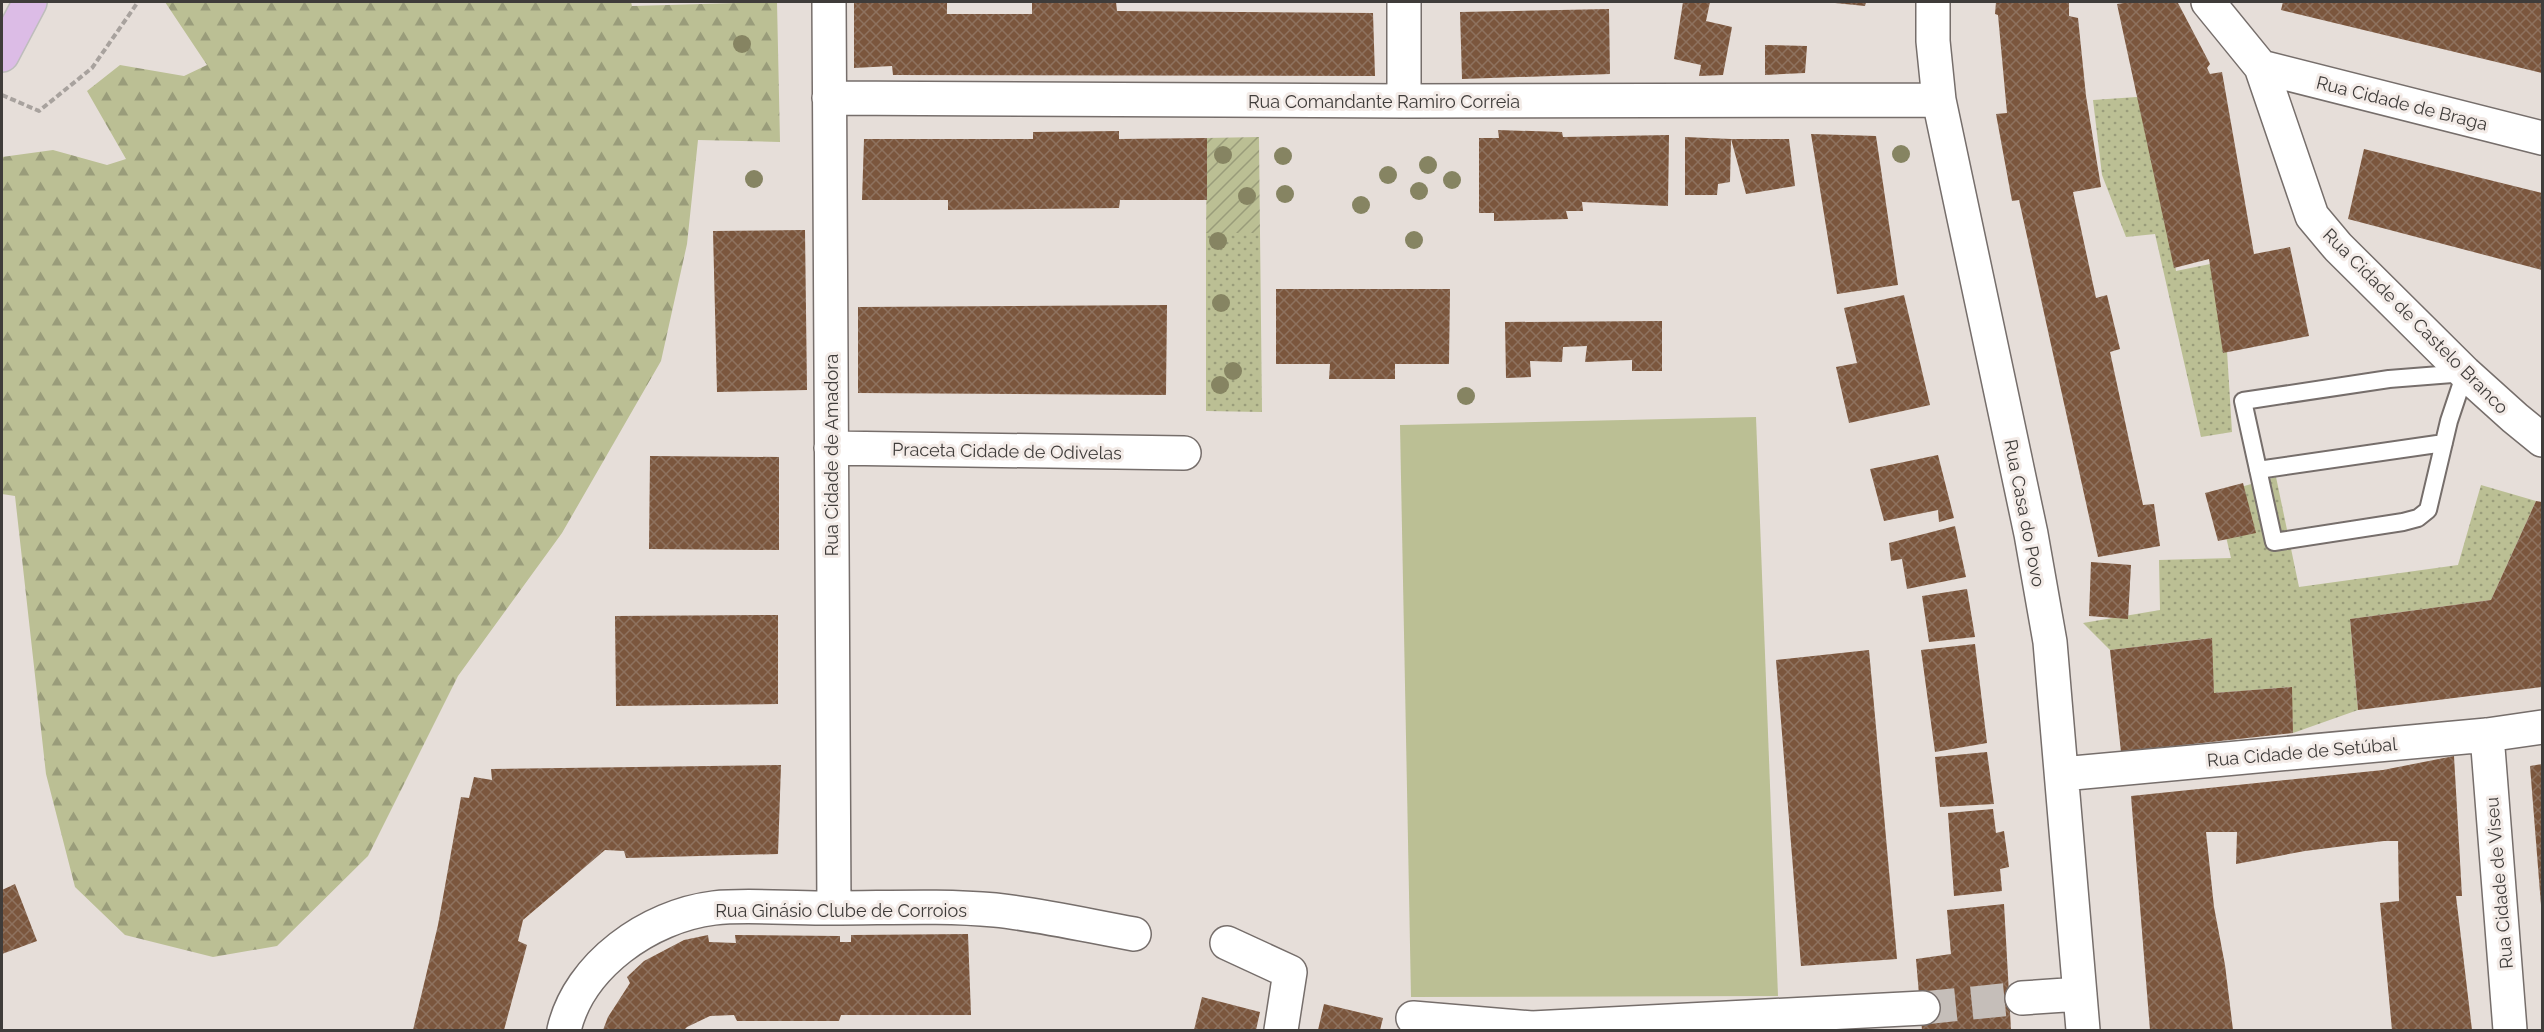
<svg xmlns="http://www.w3.org/2000/svg" width="2544" height="1032" font-family="Raleway,sans-serif">
<defs>
<pattern id="grass-dots" width="8" height="8" patternUnits="userSpaceOnUse" patternTransform="scale(1.5)"><rect width="8" height="8" fill="#bbbf94"/><path d="M2 2h.1M6 6h.1" fill="none" stroke="#999c7a" stroke-width="1.8" stroke-linecap="round"/></pattern>
<pattern id="forest-firs" width="22" height="20" patternUnits="userSpaceOnUse" patternTransform="scale(1.5)"><rect width="22" height="20" fill="#bbbf94"/><path d="M5 1l3.5 6h-7zM16 11l3.5 6h-7z" fill="#999c7a"/></pattern>
<pattern id="garden-furrows" width="10" height="10" patternUnits="userSpaceOnUse" patternTransform="scale(1.5)"><rect width="10" height="10" fill="#bbbf94"/><path d="M-1 1l2-2M0 10L10 0M9 11l2-2" fill="none" stroke="#999c7a"/></pattern>
<pattern id="building-cross-hatch" width="8" height="8" patternUnits="userSpaceOnUse" patternTransform="scale(1.5)"><rect width="8" height="8" fill="#7b563d"/><path d="M0 0l8 8M0 8l8-8" fill="none" stroke="#8e725f"/></pattern>
</defs>
<rect width="100%" height="100%" fill="#e6ded9"/>
<path fill="url(#grass-dots)" d="M2151,96l25,175 39,-8 12,88 5,81 -31,5 -46,-203 -29,3 -24,-62 -9,-75z
M1206,233h54l2,179 -56,-1z
M2276,477l23,110 159,-22 23,-80 55,16 -45,99 -141,19 8,91 -65,23 -2,-46 -77,6 -3,-55 -101,12 -27,-27 77,-13 -1,-50 72,-2 -15,-64z"/>
<path fill="url(#forest-firs)" d="M165,2h466l1,4 145,-4 3,140 -82,-2 -11,104 -26,117 -99,172 -104,143 -90,180 -91,90 -64,11 -88,-22 -50,-48 -29,-113 -31,-278 -13,-2v-337l51,-7 54,15 19,-6 -39,-68 33,-26 64,11 23,-11z"/>
<path fill="#bbbf94" d="M1756,417l22,579 -367,1 -11,-572z"/>
<path fill="url(#garden-furrows)" d="M1259,137l1,96h-54l1,-95z"/>
<path fill="url(#building-cross-hatch)" d="M854,2h93v12h85v-12h84l1,9 256,2 2,63 -482,-1 -1,-9 -38,2z
M1683,2h27l-4,19 26,6 -9,48 -24,1 2,-11 -27,-6z
M1825,2h41l-1,4z
M1996,2h73v14l9,2 8,78 15,91 -28,5 23,106 11,-3 13,54 -10,3 33,153 11,-1 6,42 -62,11 -79,-357 -7,1 -16,-87 11,-1 -9,-98 -3,-1z
M2131,2l47,1 32,61 -3,4 3,6 12,-2 32,182 36,-7 19,89 -86,17 -14,-94 -35,9 -57,-264z
M2283,2h259v71l-261,-63z
M1609,9l1,65 -148,5 -2,-67z
M1765,45l42,1 -2,27 -40,2z
M1498,130l64,2 1,5 106,-2 -1,71 -86,-4 1,9h-17l2,8 -74,2v-8h-15v-75h20z
M1119,131v8l88,-1v62h-87l-1,8 -171,2v-10h-86l2,-61h169v-7z
M1811,134l65,2 22,149 -61,9z
M1685,137l46,2 -1,43 -12,2 -1,11h-32z
M1731,139h58l6,47 -49,8z
M2364,149l178,44v77l-194,-51z
M805,230l2,160 -90,2 -4,-161z
M1276,289h174l-1,75h-54v15h-66l1,-15h-54z
M1904,295l26,110 -81,18 -13,-56 21,-4 -13,-55z
M1167,305l-1,90 -308,-2v-86z
M1662,321v50h-30v-11l-47,2 2,-16 -24,1 -1,15 -32,-1 1,16 -25,1 -1,-56z
M1938,455l16,63 -15,4 -1,-12 -54,11 -14,-52z
M650,456l129,1v93l-130,-1z
M2243,483l13,50 -38,8 -13,-48z
M2536,501l6,1v185l-184,23 -8,-91 141,-19z
M1955,526l11,51 -59,12 -5,-30 -11,2 -2,-18z
M2091,562l40,3 -3,54 -39,-3z
M1967,589l8,48 -46,5 -7,-46z
M778,615v89l-162,2 -1,-90z
M2212,638l2,55 78,-6 1,46 -172,19 -11,-102z
M1975,644l12,99 -52,9 -14,-102z
M1869,650l28,309 -96,7 -25,-306z
M1987,752l7,52 -54,3 -5,-50z
M2454,756l8,140h-6l16,134h-80l-12,-127 19,-2 -1,-60h-14l-79,10 -69,13 1,-32h-31l8,75 11,58 8,65h-83l-19,-234 252,-26z
M2542,764v141h-1l-11,-139z
M781,765l-3,89 -152,4 -2,-7 -19,-1 -82,70 -5,21 9,4 -23,85h-91l25,-105 23,-128 8,1 5,-21 18,3 -1,-11z
M1993,809l3,24 8,-2 5,36 -9,2 2,22 -48,5 -6,-83z
M15,884l22,57 -35,13v-64z
M2004,904l7,126h-89l-6,-71 35,-5 -4,-44z
M968,934l3,81h-130l-2,6h-102l-3,-6 -24,1 -23,11 -3,3h-81l5,-13 22,-34 -3,-6 17,-16 40,-21 24,-5 1,7 27,1 -1,-8 105,1v6h11v-7z
M1202,997l58,15 -4,18h-62z
M1324,1004l59,14 -3,12h-62z"/>
<g fill="none" stroke-linecap="round" stroke-linejoin="round">
<path stroke="#c5beb9" stroke-width="33" stroke-dasharray="33 16" stroke-linecap="butt" d="M1923,1008l99,-10"/>
<g stroke="#766e6b" stroke-width="20">
<path id="service" d="M2465,373l-16,48 -21,89 -10,8 -15,4 -129,20 -31,-141 146,-22z
M2258,470l186,-27"/>
</g>
<g stroke="#766e6b" stroke-width="36">
<path id="minor" d="M829,2l5,906
M1404,2v99
M1933,2v39l6,59 92,434 19,108 33,388
M2208,2l53,65 51,149 26,31 127,126 50,45 27,22
M2261,67l281,71
M829,98l575,3 535,-1
M831,448l353,5
M2487,735l23,295
M2062,774l425,-39 55,-8
M1227,943l63,29 -9,58
M2022,998l58,-4
M1413,1018l119,10 391,-20
M564,1030c15,-65 85,-114 150,-122 35,-4 81,1 118,0 55,0 109,-3 163,2 47,5 94,16 139,24"/>
</g>
<g stroke="#bebdbc" stroke-width="36">
<path id="primary" d="M2,55l28,-53"/>
</g>
<path stroke="#a8a29e" stroke-width="4" stroke-dasharray="6 3" stroke-linecap="butt" d="M2,95l37,16 53,-43 46,-66"/>
<use href="#service" stroke="#fff" stroke-width="16"/>
<use href="#minor" stroke="#fff" stroke-width="33"/>
<use href="#primary" stroke="#dcbce6" stroke-width="33"/>
</g>
<g fill="#868462">
<circle cx="742" cy="44" r="9"/>
<circle cx="1901" cy="154" r="9"/>
<circle cx="1223" cy="155" r="9"/>
<circle cx="1283" cy="156" r="9"/>
<circle cx="1428" cy="165" r="9"/>
<circle cx="1388" cy="175" r="9"/>
<circle cx="754" cy="179" r="9"/>
<circle cx="1452" cy="180" r="9"/>
<circle cx="1419" cy="191" r="9"/>
<circle cx="1285" cy="194" r="9"/>
<circle cx="1247" cy="196" r="9"/>
<circle cx="1361" cy="205" r="9"/>
<circle cx="1414" cy="240" r="9"/>
<circle cx="1218" cy="241" r="9"/>
<circle cx="1221" cy="303" r="9"/>
<circle cx="1233" cy="371" r="9"/>
<circle cx="1220" cy="385" r="9"/>
<circle cx="1466" cy="396" r="9"/>
</g>
<g text-anchor="middle" dominant-baseline="central" stroke-width="6" stroke-linejoin="round" paint-order="stroke">
<g font-size="18" fill="#3f3c3a" stroke="#f3ebe7">
<text x="1384" y="101">Rua Comandante Ramiro Correia</text>
<text transform="translate(2402 103) rotate(14)">Rua Cidade de Braga</text>
<text transform="translate(2416 321) rotate(45)">Rua Cidade de Castelo Branco</text>
<text transform="translate(1007 451) rotate(1)">Praceta Cidade de Odivelas</text>
<text transform="translate(831 455) rotate(-90)">Rua Cidade de Amadora</text>
<text transform="translate(2025 513) rotate(79)">Rua Casa do Povo</text>
<text transform="translate(2302 752) rotate(-5)">Rua Cidade de Setúbal</text>
<text transform="translate(2499 883) rotate(-95)">Rua Cidade de Viseu</text>
<text x="841" y="910">Rua Ginásio Clube de Corroios</text>
</g>
</g>
<rect width="2544" height="1032" fill="none" stroke="#3f3c3a" stroke-width="6"/>
</svg>
